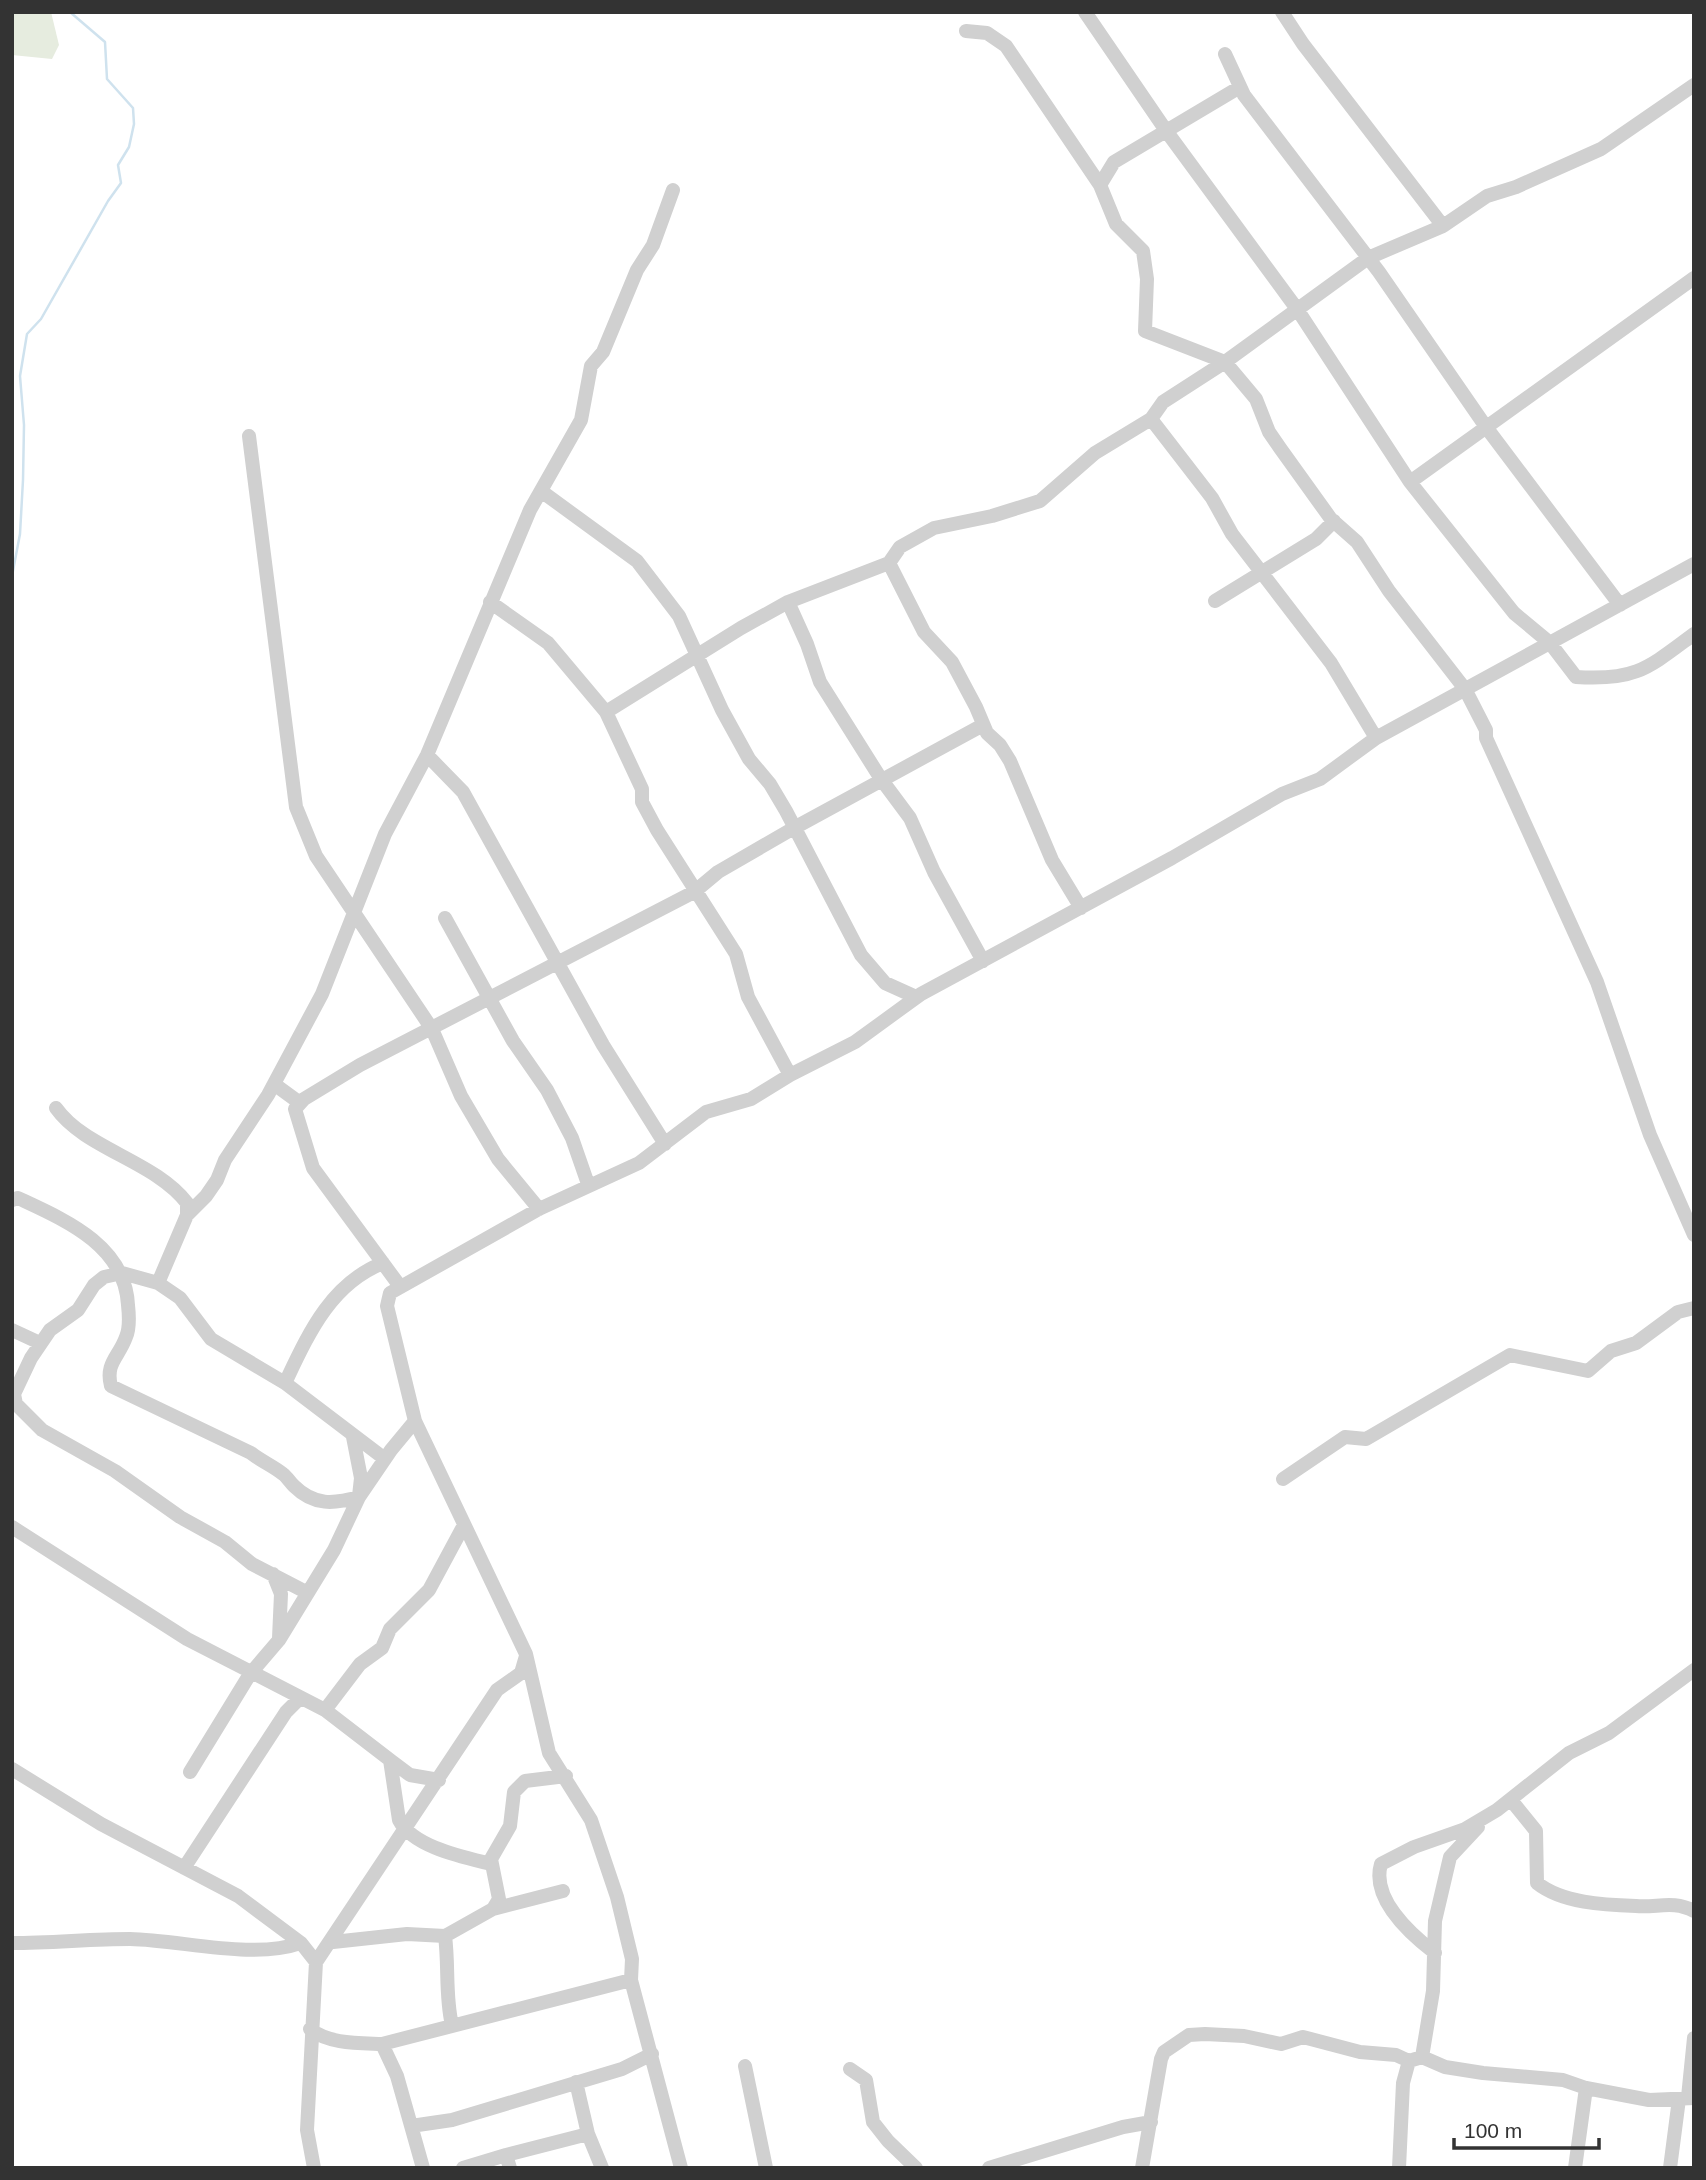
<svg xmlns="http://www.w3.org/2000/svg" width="1706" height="2180" font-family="Arial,sans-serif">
<rect width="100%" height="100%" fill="#fff"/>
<path fill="#e6ecdf" d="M12,12h39l8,33 -7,14 -40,-4z"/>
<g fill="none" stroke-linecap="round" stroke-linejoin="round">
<path stroke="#cfe2ee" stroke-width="2.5" d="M12,576l8,-42 3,-54 1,-55 -4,-49 7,-42 14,-15 67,-118 13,-18 -3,-18 11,-18 5,-23 -1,-16 -26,-29 -2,-37 -35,-30"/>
<path stroke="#d0d0d0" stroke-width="14" d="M1085,12l82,120 130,177 113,173 104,131 36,30 26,34c60,4 72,-9 118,-43
M1282,12l21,32 140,182
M966,31l21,2 19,13 94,139 16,39 27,27 4,28 -2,52 80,31 31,37 13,33 11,16 51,71 26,23 32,49 76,98 21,41v8l111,244 53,153 44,100
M1225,54l19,41 135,177 107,155 134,178
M1100,185l14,-23 126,-75
M1151,419l61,79 20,36 99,129 45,75
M249,436l47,371 20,49 116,173 29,67 37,63 41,50
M1410,482l284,-204
M541,491l96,70 42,55 43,94 27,49 21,25 16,27 75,144 24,28 31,14
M889,563l35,69 28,30 24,45 11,26 13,12 10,16 42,99 29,48
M1215,601l101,-62 18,-18
M490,602l58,41 58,69 36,77v13l15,28 79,124 12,43 42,78
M788,602l19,42 13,38 61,97 29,39 24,54 49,89
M606,712l135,-84 47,-26 101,-39 11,-16 34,-19 58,-12 48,-15 55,-48 56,-34 12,-17 62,-40 143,-104 75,-32 44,-30 29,-9 85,-38 93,-64
M427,755l36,37 140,253 62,99
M445,918l68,123 34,49 25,48 16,46
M274,1084l26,19
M56,1108c29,41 99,53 131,95v12l-29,68
M12,1200l6,-2c47,22 107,47 110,107 1,9 2,23 -2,32 -7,20 -21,26 -15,49l140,67c10,8 22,13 32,21 4,3 7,8 11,12 20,20 40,18 65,11
M187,1215l19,-19 11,-16 8,-20 43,-65 54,-101 63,-160 42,-79 103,-245 51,-90 10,-54 12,-14 34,-82 16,-25 20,-55
M399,1285l-86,-117 -18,-59 9,-10 56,-34 334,-173 24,-20 76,-44 189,-103
M12,1330l28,13
M285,1383c23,-48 45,-99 98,-120
M353,1437l8,41 -2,18
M1283,1479l62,-42 21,2 144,-84 78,16 23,-20 25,-8 42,-31 16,-4
M12,1527l175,112 138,71 65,50 9,60c14,27 64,37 92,44
M273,1574l8,20 -2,44
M306,1592l-54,-28 -27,-22 -45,-25 -65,-46 -73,-41 -26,-26 -2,-10 17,-36 19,-28 28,-20 16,-25 10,-8 18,-4 36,10 22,15 31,41 74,44 100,76
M325,1710l35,-46 22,-16 8,-19 39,-39 35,-65
M390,1760l20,15 29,5
M12,1769l89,55 137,72 63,47 15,19
M190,1772l60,-98 29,-34 55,-90 25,-53 32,-47 24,-29
M1511,1800l25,31 1,52c25,20 67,22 99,23 21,2 37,-6 58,5
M184,1868l102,-156 14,-14
M493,1909l70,-18
M445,1936c4,30 0,60 7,89
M333,1942l74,-8 38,2 48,-27 6,-10 -8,-40 19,-33 4,-34 11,-11 41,-5
M12,1943c40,0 79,-4 118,-4 52,1 122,21 171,4
M1435,1953c-26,-20 -64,-55 -54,-89l33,-17 51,-18 32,-19 72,-57 40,-20 85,-63
M310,2029c19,15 48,14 72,15
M1422,2057l11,-66 2,-70 15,-64 28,-30
M745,2066l21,102
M850,2069l16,11 7,42 15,19 28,27
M576,2082l12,52
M1688,2097l6,-59
M411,2126l41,-6 170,-51 30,-15
M506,2155l82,-21 14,34
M314,2168l-7,-38 9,-168 181,-272 24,-17 5,-17
M423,2168l-26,-92 -15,-32 249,-64
M463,2168l43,-13 4,13
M681,2168l-50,-188 1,-21 -15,-62 -26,-77 -42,-67 -23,-99 -111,-233 -28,-115 3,-13 149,-84 100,-46 67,-51 45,-13 39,-24 65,-33 66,-48 251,-136 110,-64 38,-15 56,-41 318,-174
M989,2168l134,-41 28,-5
M1142,2168l19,-109 3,-7 25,-17 16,-1 39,2 37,8 22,-7 57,15 36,3 13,6
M1399,2168l4,-85 6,-22 13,-4 23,10 38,6 80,7 23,8 63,12 45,-2
M1575,2168l11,-80
M1670,2168l9,-69"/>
</g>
<rect width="1706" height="2180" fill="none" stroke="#333333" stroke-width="28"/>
<path d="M1454 2138v10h145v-10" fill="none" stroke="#333333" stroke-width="3.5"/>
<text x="1464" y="2138" font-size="21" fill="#333333" stroke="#ffffff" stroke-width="5" paint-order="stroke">100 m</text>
</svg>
